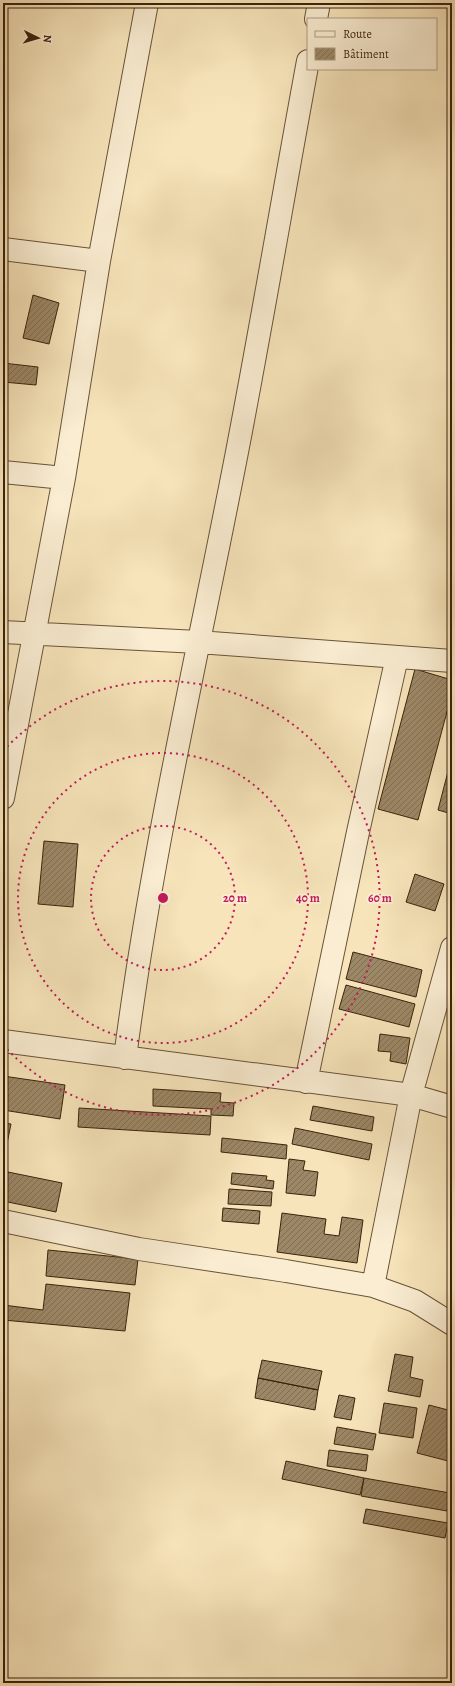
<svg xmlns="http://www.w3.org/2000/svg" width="455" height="1686" font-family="Alegreya,serif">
<defs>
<pattern id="building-hatch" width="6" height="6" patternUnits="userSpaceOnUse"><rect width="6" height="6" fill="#9c8766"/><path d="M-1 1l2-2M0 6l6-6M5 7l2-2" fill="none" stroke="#806e52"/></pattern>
</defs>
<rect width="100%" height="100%" fill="#f7e4ba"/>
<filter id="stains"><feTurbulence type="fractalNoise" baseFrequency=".005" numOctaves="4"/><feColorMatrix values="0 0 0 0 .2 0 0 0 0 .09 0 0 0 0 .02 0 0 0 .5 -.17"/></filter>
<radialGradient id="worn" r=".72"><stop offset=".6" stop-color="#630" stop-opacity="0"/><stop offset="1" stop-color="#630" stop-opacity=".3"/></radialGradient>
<path fill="url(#building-hatch)" stroke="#3a230c" d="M33,295l26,8 -10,41 -26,-6z
M3,363l35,4 -2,18 -33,-3z
M415,669l37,11v13l-34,127 -40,-11z
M452,756v58l-14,-4z
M44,841l34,3 -5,63 -35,-3z
M415,874l29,10 -9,27 -29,-9z
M353,952l69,18 -6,27 -70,-18z
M346,985l69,19 -6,23 -70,-18z
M380,1034l30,4 -4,26 -16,-3 1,-9 -13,-1z
M3,1076l62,9 -5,34 -57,-9z
M153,1089l68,4 -1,9 14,1 -1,13 -22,-1v-6l-58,-3z
M313,1106l61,11 -2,14 -62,-11z
M79,1108l132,8 -1,19 -132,-8z
M3,1123l8,1 -8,39z
M295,1128l77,16 -3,16 -77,-16z
M222,1138l65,7 -1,14 -65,-7z
M289,1159l16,2 -2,9 15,2 -3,24 -29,-3z
M3,1171l59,12 -6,29 -53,-11z
M232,1173l35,3 -1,4 8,1 -1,8 -42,-5z
M229,1189l43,3 -1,14 -43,-2z
M223,1208l37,3 -1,13 -37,-3z
M282,1213l44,6 -2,15 15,2 3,-19 21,3 -6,43 -80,-11z
M48,1250l90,9 -3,26 -89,-9z
M46,1284l84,9 -5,38 -122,-11v-15l40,5z
M395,1354l18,3 -3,20 13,3 -3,17 -32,-6z
M262,1360l60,11 -4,19 -60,-12z
M258,1378l60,12 -3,20 -60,-12z
M339,1395l16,3 -4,22 -17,-3z
M384,1403l33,5 -4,30 -34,-5z
M429,1405l23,6v51l-35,-9z
M337,1427l39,7 -3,16 -39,-6z
M329,1450l39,5 -2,16 -39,-5z
M286,1461l78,17 -4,17 -78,-16z
M364,1478l86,15 -3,18 -86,-15z
M366,1509l82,14 -3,15 -82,-15z"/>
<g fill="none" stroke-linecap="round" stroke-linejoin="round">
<g stroke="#695338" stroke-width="24">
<path id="minor" d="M316,19l3,-16
M3,249l96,12
M3,472l61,6
M3,632l195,10 254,19
M3,798l61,-320 35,-217 48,-258
M3,1041l408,54 41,12
M125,1058c26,-204 73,-404 112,-606 25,-130 47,-261 71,-391
M306,1082l52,-250 39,-175
M3,1221l136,28 147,22 87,15 42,15 37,23
M373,1286l38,-191 41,-147"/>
</g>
<use href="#minor" stroke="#faedd2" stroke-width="22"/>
</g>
<g fill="none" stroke="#c2185b" stroke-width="2" stroke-dasharray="2 4">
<circle cx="163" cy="898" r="72"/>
<circle cx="163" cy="898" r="145"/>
<path d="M3 751A217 217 0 1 1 3 1045"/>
</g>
<circle cx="163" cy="898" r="6" fill="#c2185b" stroke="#faedd2" stroke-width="2"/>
<g font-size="12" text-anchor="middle" font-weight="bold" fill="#c2185b" stroke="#faedd2" stroke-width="3.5" stroke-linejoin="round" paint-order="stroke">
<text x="235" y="902">20 m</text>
<text x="308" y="902">40 m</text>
<text x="380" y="902">60 m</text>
</g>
<rect width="455" height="1686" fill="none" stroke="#f7e4ba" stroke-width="16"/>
<rect x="4" y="4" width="447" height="1678" fill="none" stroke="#3a230c" stroke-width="2"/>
<rect x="8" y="8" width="439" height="1670" fill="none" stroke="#3a230c"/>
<rect x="307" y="18" width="130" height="52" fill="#faedd2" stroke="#ad9c83"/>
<rect x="315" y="31" width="20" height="6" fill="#faedd2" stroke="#ad9c83"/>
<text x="343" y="38" font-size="12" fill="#3a230c">Route</text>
<rect x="315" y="48" width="20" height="12" fill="url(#building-hatch)" stroke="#ad9c83"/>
<text x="343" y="58" font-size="12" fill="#3a230c">Bâtiment</text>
<g transform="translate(38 38) rotate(95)" stroke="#faedd2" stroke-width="3" paint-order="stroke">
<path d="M0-3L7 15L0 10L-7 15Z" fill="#3a230c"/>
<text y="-6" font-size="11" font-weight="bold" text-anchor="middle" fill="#3a230c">N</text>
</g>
<rect width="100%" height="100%" filter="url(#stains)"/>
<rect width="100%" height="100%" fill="url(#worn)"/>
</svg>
